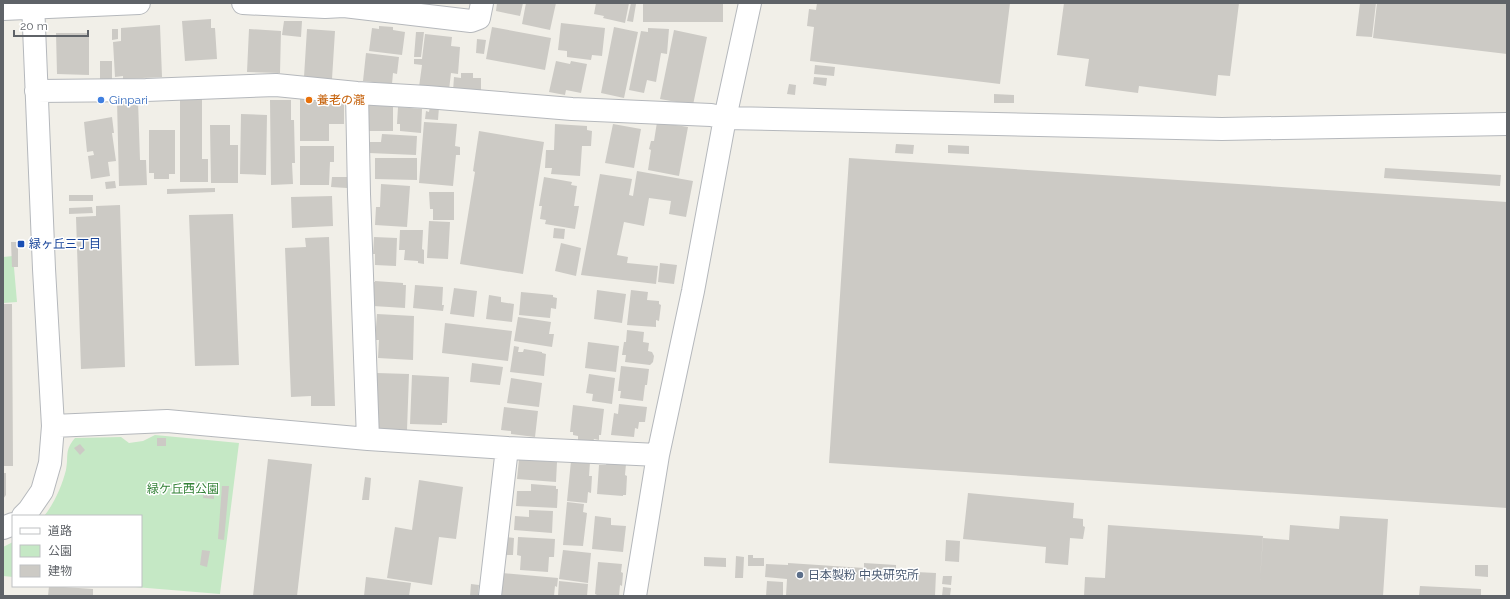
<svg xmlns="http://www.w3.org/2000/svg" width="1510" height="599" font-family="Raleway,'Noto Sans JP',sans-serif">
<rect width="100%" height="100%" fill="#f1efe8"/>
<path fill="#c5e8c5" d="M13,256l4,46 -14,1v-46z
M155,435l84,8 -19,151 -97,-8h18v-70h-97c10,-12 18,-30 22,-46 3,-15 -2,-19 9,-32l46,-1 8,6 14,-2z
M13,542v35l-10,-1v-29z"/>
<path fill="#cccac5" d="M497,3h26l-3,13 -24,-5z
M526,3h30l-6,27 -28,-6z
M596,3h33l-4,20 -22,-5 1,-2 -10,-2z
M631,3l5,1 -3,18 -6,-1z
M643,3h80v19h-80z
M817,3h193l-10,81 -190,-23 4,-34 -7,-1 2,-17 7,1z
M1064,3h175l-9,73 -12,-1 -2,21 -77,-10 -1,7 -53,-7 4,-27 -32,-4z
M1360,3h16l-4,34 -16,-1z
M1377,3h130v51l-134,-16z
M211,19v9h4l2,31 -32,2 -3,-40z
M284,21h18l-1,16 -19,-2z
M561,23l44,5 -3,28 -10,-1 -1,5 -24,-3v-6l-9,-1z
M160,25l2,52 -39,2v-3l-8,1 -2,-35 8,-1v-13z
M379,26l14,1v3l12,2 -3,23 -33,-4 3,-23 7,1z
M492,27l59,11 -6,32 -59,-11z
M614,27l24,5 -14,66 -23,-5z
M648,28l21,1 -2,25 -6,-1 -5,29 -9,-2 -3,13 -15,-3 12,-59 7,1z
M112,29h6v10l-6,1z
M249,29l32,2 -1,42 -33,-1z
M307,29l28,2 -3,48 -28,-2z
M674,30l33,7 -14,68 -33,-6z
M416,32h8l-3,25h-7z
M56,33h33v42l-32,-1z
M425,34l27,3 -1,9 9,1 -2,27 -7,-1 -2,17 -30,-3 3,-22 -8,-1v-5h8z
M477,39l9,1 -2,14 -8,-1z
M366,53l33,4 -2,17 -4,-1 -1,11 -29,-3z
M100,61h12v19h-12z
M556,61l14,3 1,-3 16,3 -6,29 -15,-3 -1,5 -16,-3z
M815,65l20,2 -1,9 -20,-2z
M461,73h12v5h8v14l-28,-1 1,-14 7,1z
M814,77l13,1 -1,8 -13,-2z
M789,84l7,1 -1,10 -8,-1z
M994,94l20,1v8h-20z
M180,99h22v60h6v23h-28z
M300,99h44v25h-15v17h-29z
M117,100h21l2,60h6l1,25 -28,1z
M270,100h21v20h3l1,43h-3l1,21 -22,1z
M368,103h25v28h-25z
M430,106l9,1 -1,13 -13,-1 1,-8 3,1z
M398,107l24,2 -1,24 -21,-2v-7h-3z
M241,114l26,1 -1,60 -26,-1z
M112,117l2,16h-2l4,28 -8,1 2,14 -19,3 -3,-23 6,-1 -1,-4 -6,1 -3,-30z
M424,122l33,2 -2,22 5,1v8h-4l-3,31 -34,-3z
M657,122l31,5 -9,49 -31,-6 3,-20 -2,-1 2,-8h3z
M555,124l32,2v4l5,1 -1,15h-9l-2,30 -29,-2 1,-6h-7l1,-18h8z
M613,124l28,5 -7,39 -29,-5z
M210,125h20v20h8v38h-27z
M149,130h26v44h-6v5h-15v-6h-5z
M479,131l65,11 -21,132 -63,-10 15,-92 -2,-1z
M382,134l35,2 -1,19 -47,-2 1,-11h11z
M896,144l18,1 -1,9 -18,-1z
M948,145l21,1v8l-21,-1z
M300,146h34v16h-4l-1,23h-29z
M375,158h42v22l-42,-1z
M849,158l658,44v306l-678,-45z
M1385,168l116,7 -1,11 -116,-8z
M637,171l56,10 -7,36 -17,-3 2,-13 -22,-3 -5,28 -20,-4 -7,33 11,2 -1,6 31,3 -2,18 -75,-9 19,-101 32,5 -3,16 4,1z
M332,177h15v11l-16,-1z
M544,177l28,5 -1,3 6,1 -3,20h5l-4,23 -30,-5 1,-4 -6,-1 2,-13h-3z
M115,181l1,7 -10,1 -1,-7z
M381,184l29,2 -3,41 -32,-2 1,-18h4z
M215,188v4l-48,2v-5z
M429,192h25v28h-21v-11h-3z
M69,195h24v6h-24z
M332,196l1,30 -41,2 -1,-31z
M120,205l5,162 -44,2 -5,-152 20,-1v-10z
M92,207l1,6 -24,1v-6z
M233,214l6,151 -44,1 -6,-151z
M429,221l21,1 -2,37 -21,-1z
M554,228l11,1 -1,10 -11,-1z
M400,230h23l-1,19 2,1v14l-6,-1v-2l-14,-1 1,-10h-6z
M329,237l6,169h-24v-10l-20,1 -6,-149 21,-1 -1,-9z
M374,237l23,1 -1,28 -21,-1v-11h-2z
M11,242h7v25h-6z
M561,243l20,5 -5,28 -21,-5z
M660,263l17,2 -3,19 -16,-2z
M375,281l28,2v2h3l-1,23 -32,-2 -1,-24h3z
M415,285l28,2 -1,18h2l-1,6 -30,-3z
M454,288l23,3 -3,26 -24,-3z
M597,290l29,4 -4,29 -28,-4z
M631,290l17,2 -1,8 12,1v3l2,1 -2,16 -3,-1v7l-29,-2z
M521,292l32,3v2l4,1 -1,11 -5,-1 -1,10 -31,-3z
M489,295l12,2v5l13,2 -2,18 -26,-3z
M3,304h9l1,162h-10z
M377,314l37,2 -1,44 -35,-2 1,-18h-4z
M518,317l33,5 -2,12h5l-2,13 -38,-6z
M445,323l67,8 -4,30 -66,-8z
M627,330l17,2 -1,10 6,1 -1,8 4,1 2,4 -1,6 -3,3 -25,-3 1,-7h-4l2,-13h2z
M588,342l31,4 -3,26 -31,-4z
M514,346l5,1 -1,5h5l1,-3 18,3v1l4,1 -2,22 -34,-4z
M472,363l31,4 -3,18 -30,-3z
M621,366l28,3 -2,16h-2l-2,16 -23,-3 1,-7h-3z
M377,373l32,1 -2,56h-30l1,-29h-2z
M589,374l26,4 -3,26 -20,-3 1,-7 -7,-1z
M412,375l37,2 -2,46h-5v2l-32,-1z
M511,378l31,5 -3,24 -32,-4z
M619,404l28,3 -2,15h-6l-1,7 -3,-1 -1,9 -23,-2 3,-22 4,1z
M573,405l31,4 -3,26h-2v5l-5,-1 -1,3 -15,-2v-4l-5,-1v-3h-3z
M504,407l34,4 -3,26 -24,-3v-3l-10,-1z
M157,438h9v8h-9z
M80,444l5,6 -5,5 -6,-7z
M268,459l44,5 -15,132h-44z
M519,459l38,3 -1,20 -39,-3z
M571,461l19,1 -1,14h3l-1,17 -3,-1 -1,11 -20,-2z
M607,462l19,2 -1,11 2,1 -1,19h-3v1l-26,-2 2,-29h7z
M3,473h3v22l-3,4z
M365,477l6,1 -2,22h-7z
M419,480l44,7 -7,52 -17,-2 -7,48 -45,-7 8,-51 17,3z
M531,484l25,2v3h2l-1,19 -41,-2 1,-15h14z
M222,486h7l-5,54 -6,-1z
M204,491l10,1v7l-11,-1z
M968,493l106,10 -1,15 10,1v7l2,1 -2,12 -13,-1 -2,27 -23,-2 1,-16 -83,-8z
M567,502l17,2 -1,8 4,1 -4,33 -20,-1z
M529,510l24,1 -1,22 -38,-3 1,-14 14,1z
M595,516l16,2v7l15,1 -3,26 -31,-3z
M1340,516l48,3 -5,77h-299l1,-19 20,1 3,-53 155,11 -3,44 3,-42 26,2 1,-15 49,4z
M506,537l8,1 -1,17h-8z
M518,537l37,2 -1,18h-5l-1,15 -28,-2 1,-14 -4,-1z
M946,540l14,1 -1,21 -14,-1z
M202,550l8,1 -3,16 -7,-2z
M563,550l28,3 -3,30 -29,-4z
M748,555h5v3h11v8h-16z
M736,556l8,1 -1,21h-8z
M704,557l22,1v9l-22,-1z
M598,562l24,2 -1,8 2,1 -1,13 -2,-1 -1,11h-22v-1l-2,-1z
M788,563l76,5v-5l32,2v6l40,2 -1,23h-149l1,-17 -22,-2 1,-13 22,1z
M1475,565h13v12l-13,-1z
M502,573l56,5 -1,9 -2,-1 -1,10h-54z
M943,576h9l-1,9 -9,-1z
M366,577l45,6 -2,13h-45z
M559,581l29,3 -1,12h-29z
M767,581l16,1v14h-17z
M471,584l8,1 -1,11h-8z
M49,586l44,3v7h-45z
M1420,586l61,3v7h-62z
M943,587l8,1 -1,8h-8z"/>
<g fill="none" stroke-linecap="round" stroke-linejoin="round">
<g stroke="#b5b8bc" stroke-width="24">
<path id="minor" d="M243,3l82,4 19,-1 127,15 8,-3 3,-15
M3,9l136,-6
M36,91l110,-1 130,-5 81,8 70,4 145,12 139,6 14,3 497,11 285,-5
M357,93l2,101 9,245
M53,426l114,-5 201,18 139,9 151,7
M23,516l6,-6 13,-19 8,-28 3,-37 -9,-157 -11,-266
M3,528l10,-4
M490,596l17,-148
M635,596l23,-141 35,-164 32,-173 25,-115"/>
</g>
<use href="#minor" stroke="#fff" stroke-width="22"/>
</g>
<circle fill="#3f7fe0" stroke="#fff" stroke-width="1.5" cx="101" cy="100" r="4"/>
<circle fill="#e8710a" stroke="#fff" stroke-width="1.5" cx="309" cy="100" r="4"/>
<rect fill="#1a4fb4" stroke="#fff" stroke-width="1.5" x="17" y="240" width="8" height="8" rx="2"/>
<circle fill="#5c6f8a" stroke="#fff" stroke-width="1.5" cx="800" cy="575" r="4"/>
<g text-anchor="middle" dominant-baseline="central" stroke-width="3" stroke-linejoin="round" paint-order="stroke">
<g font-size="12" fill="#366cbe" stroke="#fff" text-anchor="start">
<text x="109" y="100">Ginpari</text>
</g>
<g font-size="12" fill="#c56008" stroke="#fff" text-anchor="start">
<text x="317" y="100">養老の瀧</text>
</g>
<g font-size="12" fill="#164399" stroke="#fff" text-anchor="start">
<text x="29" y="244">緑ヶ丘三丁目</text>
</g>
<g font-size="12" fill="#348238" stroke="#fff">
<text x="183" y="489">緑ケ丘西公園</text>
</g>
<g font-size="12" fill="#4e5e75" stroke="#fff" text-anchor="start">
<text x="808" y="575">日本製粉 中央研究所</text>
</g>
</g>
<rect width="1510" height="599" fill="none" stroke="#5f6368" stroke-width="8"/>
<rect x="12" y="515" width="130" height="72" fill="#ffffff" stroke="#bfc1c3"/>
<rect x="20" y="528" width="20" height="6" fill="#ffffff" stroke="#bfc1c3"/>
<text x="48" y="535" font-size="12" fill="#5f6368">道路</text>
<rect x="20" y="545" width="20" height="12" fill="#c5e8c5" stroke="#bfc1c3"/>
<text x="48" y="555" font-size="12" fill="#5f6368">公園</text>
<rect x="20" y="565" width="20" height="12" fill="#cccac5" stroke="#bfc1c3"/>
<text x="48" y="575" font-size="12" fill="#5f6368">建物</text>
<path d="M14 30v6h74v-6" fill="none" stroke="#5f6368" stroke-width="2"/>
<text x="20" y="30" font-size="12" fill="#5f6368" stroke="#ffffff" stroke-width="3" paint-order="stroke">20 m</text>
</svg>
